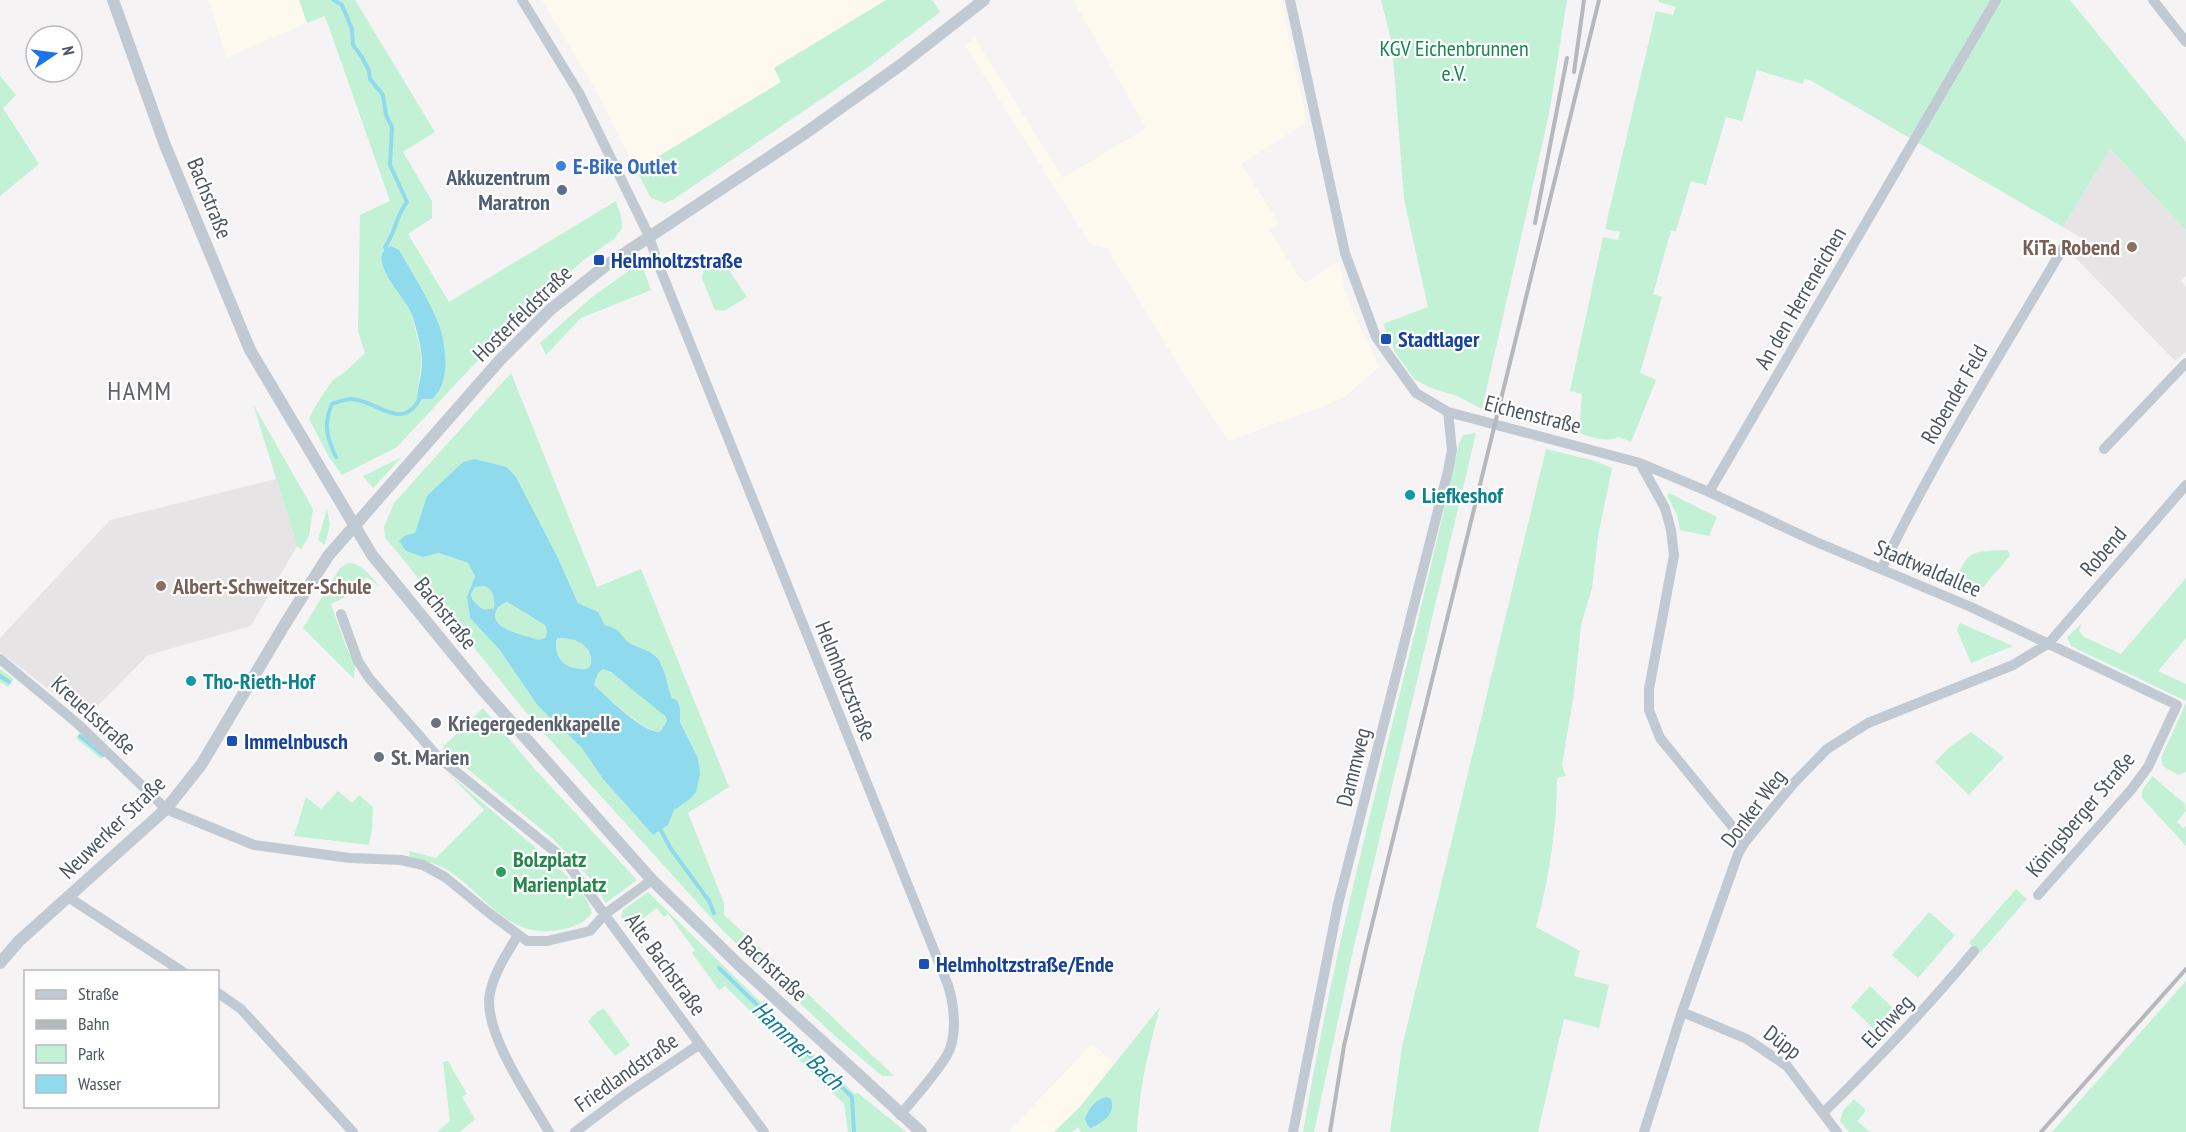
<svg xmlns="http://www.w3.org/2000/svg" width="2186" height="1132" font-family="'PT Sans Narrow',sans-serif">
<rect width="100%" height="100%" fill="#f5f3f3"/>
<path fill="#fdf9ef" d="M209,0h90l8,23 -81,35z
M542,0h344l-112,68 8,14 -146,88 -42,-83z
M1073,0h208l26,122 -66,42 38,59 -10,7 30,47 7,5 33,-21 6,29 8,21 26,56 -33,29 -19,9 -99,36 -38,-57 -83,-136 -17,-4 -125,-199 10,-7 88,140 83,-50z
M1092,1044l23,19 -36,45 -25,24h-46z"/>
<path fill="#e6e4e5" d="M2110,149l76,81v46l-5,5 5,6v65l-11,9 -102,-106 9,-17 -19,-11z
M276,479l21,67 -46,80 -103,29 -62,63 -86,-66v-14l110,-118z"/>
<path fill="#c3f1d5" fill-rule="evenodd" d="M299,0h56l80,132 -32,20 29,49v17l-24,16 41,68 167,-101 5,15 1,12 -8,11 -29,20 -65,56 -123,132 -55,28 -13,-18 -20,-38 8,-16 16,-23 12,-8 20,-19 -7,-22 2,-116 30,-14 -65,-185 -18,7zM411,311l26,84 -20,3 5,-41z
M886,0h46l8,12 -73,56 -193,131 -9,4 -14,-5 -15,-28 145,-88 -7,-14z
M1381,0h186l-18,114 -67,295 -25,-13 -26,-8 -17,-9 -19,-27 -12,-28 45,-17 -24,-108 -12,-156z
M1659,0h411l116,142v88l-76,-81 -47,78 -253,-147 -6,-1 -1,5 -46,-14 -15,51 -16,-4 -20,68 -15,-4 -15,50h-5l-18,63 9,3 -22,76 16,7 -25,62 -12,-5c-12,6 -28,0 -40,-4l3,-39 -12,-3 33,-154 15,3 2,-8 -15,-3 51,-218 17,4 3,-8 -17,-5z
M0,76l16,19 -13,13 36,56 -39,32z
M719,256l28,41 -23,14 -9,-1 -13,-32 3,-15z
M639,266l5,5 7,19 -70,28 -35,37 -6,-12 52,-46 41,-29z
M511,373l86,214 44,-18 88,218 -41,26 36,90v12l51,47v10h10l109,104h-12l-47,-40 -112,-105 -190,-210 -148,-184 -1,-10 10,-24zM475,459l32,8 9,10 42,81 20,45 20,9 7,13c19,5 14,11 26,19 7,4 16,5 23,10 11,9 12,30 18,44l5,2 3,8v14l18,36 -9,42 -15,10 -6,15 -15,10 -50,-56 -22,-32 -43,-41 -39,-57 -29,-31 -3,-21 8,-21 -7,-13 -29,-10 -16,4 -17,-22 9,-2z
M253,404l60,105 -4,27 -8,13 -4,-3z
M1476,433l-122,513 -40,186h-11c39,-232 106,-459 156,-689l4,-8z
M1546,449l49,12 17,7 -14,68 -6,52 -11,37 -7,68 -12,72 4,11 -9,2c0,50 -8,100 -21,149l44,24 -6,25 35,9 -10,43 -35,-9 -26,113h-148l12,-85z
M402,457l-29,31 -10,-12z
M1669,493l48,24 -8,19 -29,-6 -3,-15 -10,-20z
M327,509l3,15 -5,21 -7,-5z
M2007,550l3,3 -1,4 -31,36 -24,-10c16,-34 15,-31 53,-33z
M347,563c16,0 23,13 33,24l-13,-10 -24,21 -12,6 14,40 10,20 -1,15 -51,-51 37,-60z
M2186,578v60l-28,33 28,13v17l-115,-55 -4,-9 14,-13 -2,7 5,6 37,17z
M485,586c8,3 10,13 9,22 -11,4 -15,-1 -22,-9l-1,-5 4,-7z
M507,602l38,23 3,6 -3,7 -6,2c-12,-4 -52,-11 -43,-29 3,-5 6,-7 11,-9z
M1960,623l53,23 -42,17 -14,-33z
M559,638c15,0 29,4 32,21 0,4 2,5 -2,8 -3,3 -6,2 -9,2 -17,-1 -25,-13 -24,-28z
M0,669l14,10 -6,8 -8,-5z
M603,669c16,6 58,37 64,52l-7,11c-16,0 -54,-36 -66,-47l4,-12z
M2186,703v69l-8,3 -15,-9 -2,-8z
M483,708l49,58 105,114 -31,23 -18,-27 -35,-37 -111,-91z
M81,731l25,23 -5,5 -25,-21z
M1971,732l33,25 -35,38 -34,-33 15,-15z
M447,772l111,95c14,14 28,27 34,46 -9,11 -18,14 -32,17 -56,10 -77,-41 -118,-63 -10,-5 -21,-7 -32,-8l-1,-8 27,7 48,-48z
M2152,776l33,28 1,7 -9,11 6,6 3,-2v20l-44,-48v-7z
M338,791l14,12 7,-8 14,12 -1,23 -3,15 -75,-9 12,-39 15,12z
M2016,889l11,10 -47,54 -11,-10z
M648,892l207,202 3,-1 48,39h-58l-4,-28 -119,-118 -6,4 -27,-37 3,-3 -27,-36 -4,3 -7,-9 -27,20 -9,-11 2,-7z
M1929,912l26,23 -37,43 -26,-23z
M2186,981v151h-134l7,-8z
M1870,986l24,23 -19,21 -24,-23z
M1160,1007c-11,41 -21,82 -23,125h-56l-3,-5 -6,5h-18l25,-24z
M604,1009l26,36 -15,11 -27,-35 10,-10z
M448,1061l19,33 -5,3 13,22 -15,13h-23l13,-11 -7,-59z
M1854,1099l11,10v3l-8,9 13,11h-21l-9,-11 3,-10z"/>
<path fill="#90daee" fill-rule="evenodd" d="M391,246l8,4c13,23 28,46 38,70 9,20 15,63 -5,79h-15c1,-14 6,-29 5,-42 -1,-11 -7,-35 -11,-45 -6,-15 -48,-55 -20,-66z
M475,459l32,8 9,10 42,81 20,45 20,9 7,13c19,5 14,11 26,19 7,4 16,5 22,10 12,8 13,30 19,44l5,2 3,8v14l18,36 2,16 -4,18 -7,8 -15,10 -6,15 -15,10 -50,-56 -22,-32 -43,-41 -39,-57 -29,-31 -3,-21 8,-21 -7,-13 -29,-10 -16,4 -17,-6 -7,-10 7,-6 9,-2 12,-37 36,-34zM485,586c8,3 10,13 9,22 -11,4 -15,-1 -22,-9l-1,-5 4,-7zM507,602l38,23 2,6 -2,7 -6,2c-12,-4 -51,-11 -43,-29 2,-5 6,-7 11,-9zM558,638c15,0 30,4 33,20 0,5 1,6 -2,9 -3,3 -5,2 -9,2 -17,-1 -25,-12 -24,-28zM603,669l8,3 54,44 2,5 -7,11c-17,1 -53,-35 -66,-47l4,-12z
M1107,1097l4,2c5,14 -7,23 -20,29l-3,-2 -3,-7c3,-10 11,-20 22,-22z"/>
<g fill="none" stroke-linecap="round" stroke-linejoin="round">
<path stroke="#90daee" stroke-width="4" d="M334,0l8,5 10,24 1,16 9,12 7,14 1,8 13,16 3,20 6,12 -2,38 17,37c-11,14 -12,31 -22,45l3,4
M336,457c-9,-19 -13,-33 -4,-53 6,-2 13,-5 19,-5 25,0 52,36 70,-3
M0,676l9,6
M80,736l23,19
M659,827l12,22 38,52 5,12
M719,968l133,129 2,35"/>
<path stroke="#c1cad2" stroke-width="10" d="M522,0l57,93 70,143 8,25 291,724c6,19 10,51 -1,70 -9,16 -34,45 -47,60
M1290,0l55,253 31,84 40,56 32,19 192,51 69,29 105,49 157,66 206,98 -29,62 -17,23 -93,105
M2153,0l33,42
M2104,449l82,-86
M1640,463l25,45 6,22 3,25 -25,134v21l11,28 85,104
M1709,492l287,-492
M1882,568c54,-112 121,-218 184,-325
M341,614l17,47 11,17 69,79 126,102 200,273
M0,659l78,65 88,85 88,36 96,13 51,2 22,5 22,12 44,36 38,28h20l43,-10 15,-17 47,-34
M68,897l115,75
M518,935c-11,18 -24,38 -28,58 -8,38 40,106 59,139
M218,993l23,16 112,123
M1682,1012l65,27 40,27 50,66
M1823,1113c53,-52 104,-105 151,-162
M575,1132l48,-36 77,-52
M1293,1132l45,-228 110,-433 4,-21 -4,-38
M1644,1132l38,-120 56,-158 7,-12 48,-58 34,-35 41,-26 145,-58 36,-22 137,-158"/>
<path stroke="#c1cad2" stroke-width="12" d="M113,0l52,145 85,205 122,205 109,133 171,192 87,85 182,167
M0,963l19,-22 147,-132 35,-44 84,-141 43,-68 172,-196 51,-51 53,-42 200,-133 98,-70 82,-64"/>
<path stroke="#b5b8bd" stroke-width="4" d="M1574,72l10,-72
M1535,223l32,-165
M1330,1132l14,-86 22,-97 233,-949
M2041,1132l145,-163"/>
</g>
<circle fill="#3f7fe0" stroke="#fff" stroke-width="2" cx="561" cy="166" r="6"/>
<circle fill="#5c6f8a" stroke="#fff" stroke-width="2" cx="562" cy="190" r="6"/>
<g fill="#8d6e63" stroke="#fff" stroke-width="2">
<circle cx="2132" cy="247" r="6"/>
<circle cx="161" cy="586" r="6"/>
</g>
<g fill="#1a4fb4" stroke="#fff" stroke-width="2">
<rect x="593" y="254" width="12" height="12" rx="3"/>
<rect x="1380" y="333" width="12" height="12" rx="3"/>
<rect x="226" y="735" width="12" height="12" rx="3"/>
<rect x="918" y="958" width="12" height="12" rx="3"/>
</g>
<g fill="#0f9aa8" stroke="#fff" stroke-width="2">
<circle cx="1410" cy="495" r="6"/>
<circle cx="191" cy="681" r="6"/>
</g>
<g fill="#6b7280" stroke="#fff" stroke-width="2">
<circle cx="436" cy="723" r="6"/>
<circle cx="379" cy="757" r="6"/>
</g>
<circle fill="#2e9e5b" stroke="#fff" stroke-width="2" cx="501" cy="872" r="6"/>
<g text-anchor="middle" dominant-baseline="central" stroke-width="4.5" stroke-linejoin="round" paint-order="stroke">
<g font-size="22" fill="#17864f" stroke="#fff">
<text x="1454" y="48">KGV Eichenbrunnen<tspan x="1454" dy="25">e.V.</tspan></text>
</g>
<g font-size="22" font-weight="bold" fill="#366cbe" stroke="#fff" text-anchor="start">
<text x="573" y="166">E-Bike Outlet</text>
</g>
<g font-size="22" font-weight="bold" fill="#4e5e75" stroke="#fff" text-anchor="end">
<text x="550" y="177">Akkuzentrum<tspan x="550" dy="25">Maratron</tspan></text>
</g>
<g font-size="22" fill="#4a5661" stroke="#fff">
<text transform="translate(210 198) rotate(68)">Bachstraße</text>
<text transform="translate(1800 298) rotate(-60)">An den Herreneichen</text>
<text transform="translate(522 313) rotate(-44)">Hosterfeldstraße</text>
<text transform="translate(1954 394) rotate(-60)">Robender Feld</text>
<text transform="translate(1533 414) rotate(14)">Eichenstraße</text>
<text transform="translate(2103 551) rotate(-49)">Robend</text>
<text transform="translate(1928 568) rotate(23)">Stadtwaldallee</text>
<text transform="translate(446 613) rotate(51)">Bachstraße</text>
<text transform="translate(846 681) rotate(68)">Helmholtzstraße</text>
<text transform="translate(94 715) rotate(42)">Kreuelsstraße</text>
<text transform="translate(1353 767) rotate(-76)">Dammweg</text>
<text transform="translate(1753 808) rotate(-53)">Donker Weg</text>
<text transform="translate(2080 814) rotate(-50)">Königsberger Straße</text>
<text transform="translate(112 827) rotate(-44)">Neuwerker Straße</text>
<text transform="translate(666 964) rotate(54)">Alte Bachstraße</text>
<text transform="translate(773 968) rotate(43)">Bachstraße</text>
<text transform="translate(1887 1021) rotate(-47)">Elchweg</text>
<text transform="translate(1783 1042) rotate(37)">Düpp</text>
<text transform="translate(626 1072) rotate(-35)">Friedlandstraße</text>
</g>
<g font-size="22" font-weight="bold" fill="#785e54" stroke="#fff" text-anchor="end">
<text x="2120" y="247">KiTa Robend</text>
<text x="173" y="586" text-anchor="start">Albert-Schweitzer-Schule</text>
</g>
<g font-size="22" font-weight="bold" fill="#164399" stroke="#fff" text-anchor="start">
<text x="611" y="260">Helmholtzstraße</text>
<text x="1398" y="339">Stadtlager</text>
<text x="244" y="741">Immelnbusch</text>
<text x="936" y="964">Helmholtzstraße/Ende</text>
</g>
<g font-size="22" font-weight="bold" fill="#0d838f" stroke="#fff" text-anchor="start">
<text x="1422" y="495">Liefkeshof</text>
<text x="203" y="681">Tho-Rieth-Hof</text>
</g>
<g font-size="22" font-weight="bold" fill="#5b616d" stroke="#fff" text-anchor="start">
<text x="448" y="723">Kriegergedenkkapelle</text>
<text x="391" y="757">St. Marien</text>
</g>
<g font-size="22" font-weight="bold" fill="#27864d" stroke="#fff" text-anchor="start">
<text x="513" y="859">Bolzplatz<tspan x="513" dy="25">Marienplatz</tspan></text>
</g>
<g font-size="24" font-style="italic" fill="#0c7c9b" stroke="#fff">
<text transform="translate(798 1045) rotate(44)">Hammer Bach</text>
</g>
<g font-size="26" letter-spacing="1.5" fill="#5f6368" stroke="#fff">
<text x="140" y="390">HAMM</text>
</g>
</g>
<rect x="24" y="970" width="195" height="138" fill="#ffffff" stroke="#b7bbc0" stroke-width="1.5"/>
<rect x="36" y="990" width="30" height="9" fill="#c1cad2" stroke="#b7bbc0" stroke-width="1.5"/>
<text x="78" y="1000" font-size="18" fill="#4a5661">Straße</text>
<rect x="36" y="1020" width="30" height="9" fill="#b5b8bd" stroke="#b7bbc0" stroke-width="1.5"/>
<text x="78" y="1030" font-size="18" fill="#4a5661">Bahn</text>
<rect x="36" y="1045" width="30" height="18" fill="#c3f1d5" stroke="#b7bbc0" stroke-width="1.5"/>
<text x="78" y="1060" font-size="18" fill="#4a5661">Park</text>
<rect x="36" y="1075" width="30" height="18" fill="#90daee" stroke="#b7bbc0" stroke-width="1.5"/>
<text x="78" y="1090" font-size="18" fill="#4a5661">Wasser</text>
<g transform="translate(54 54) rotate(77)"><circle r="28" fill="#ffffff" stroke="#b7bbc0" stroke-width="1.5"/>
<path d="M0-4.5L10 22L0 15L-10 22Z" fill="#1a73e8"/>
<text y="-9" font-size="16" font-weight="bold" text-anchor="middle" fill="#4a5661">N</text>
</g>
</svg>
